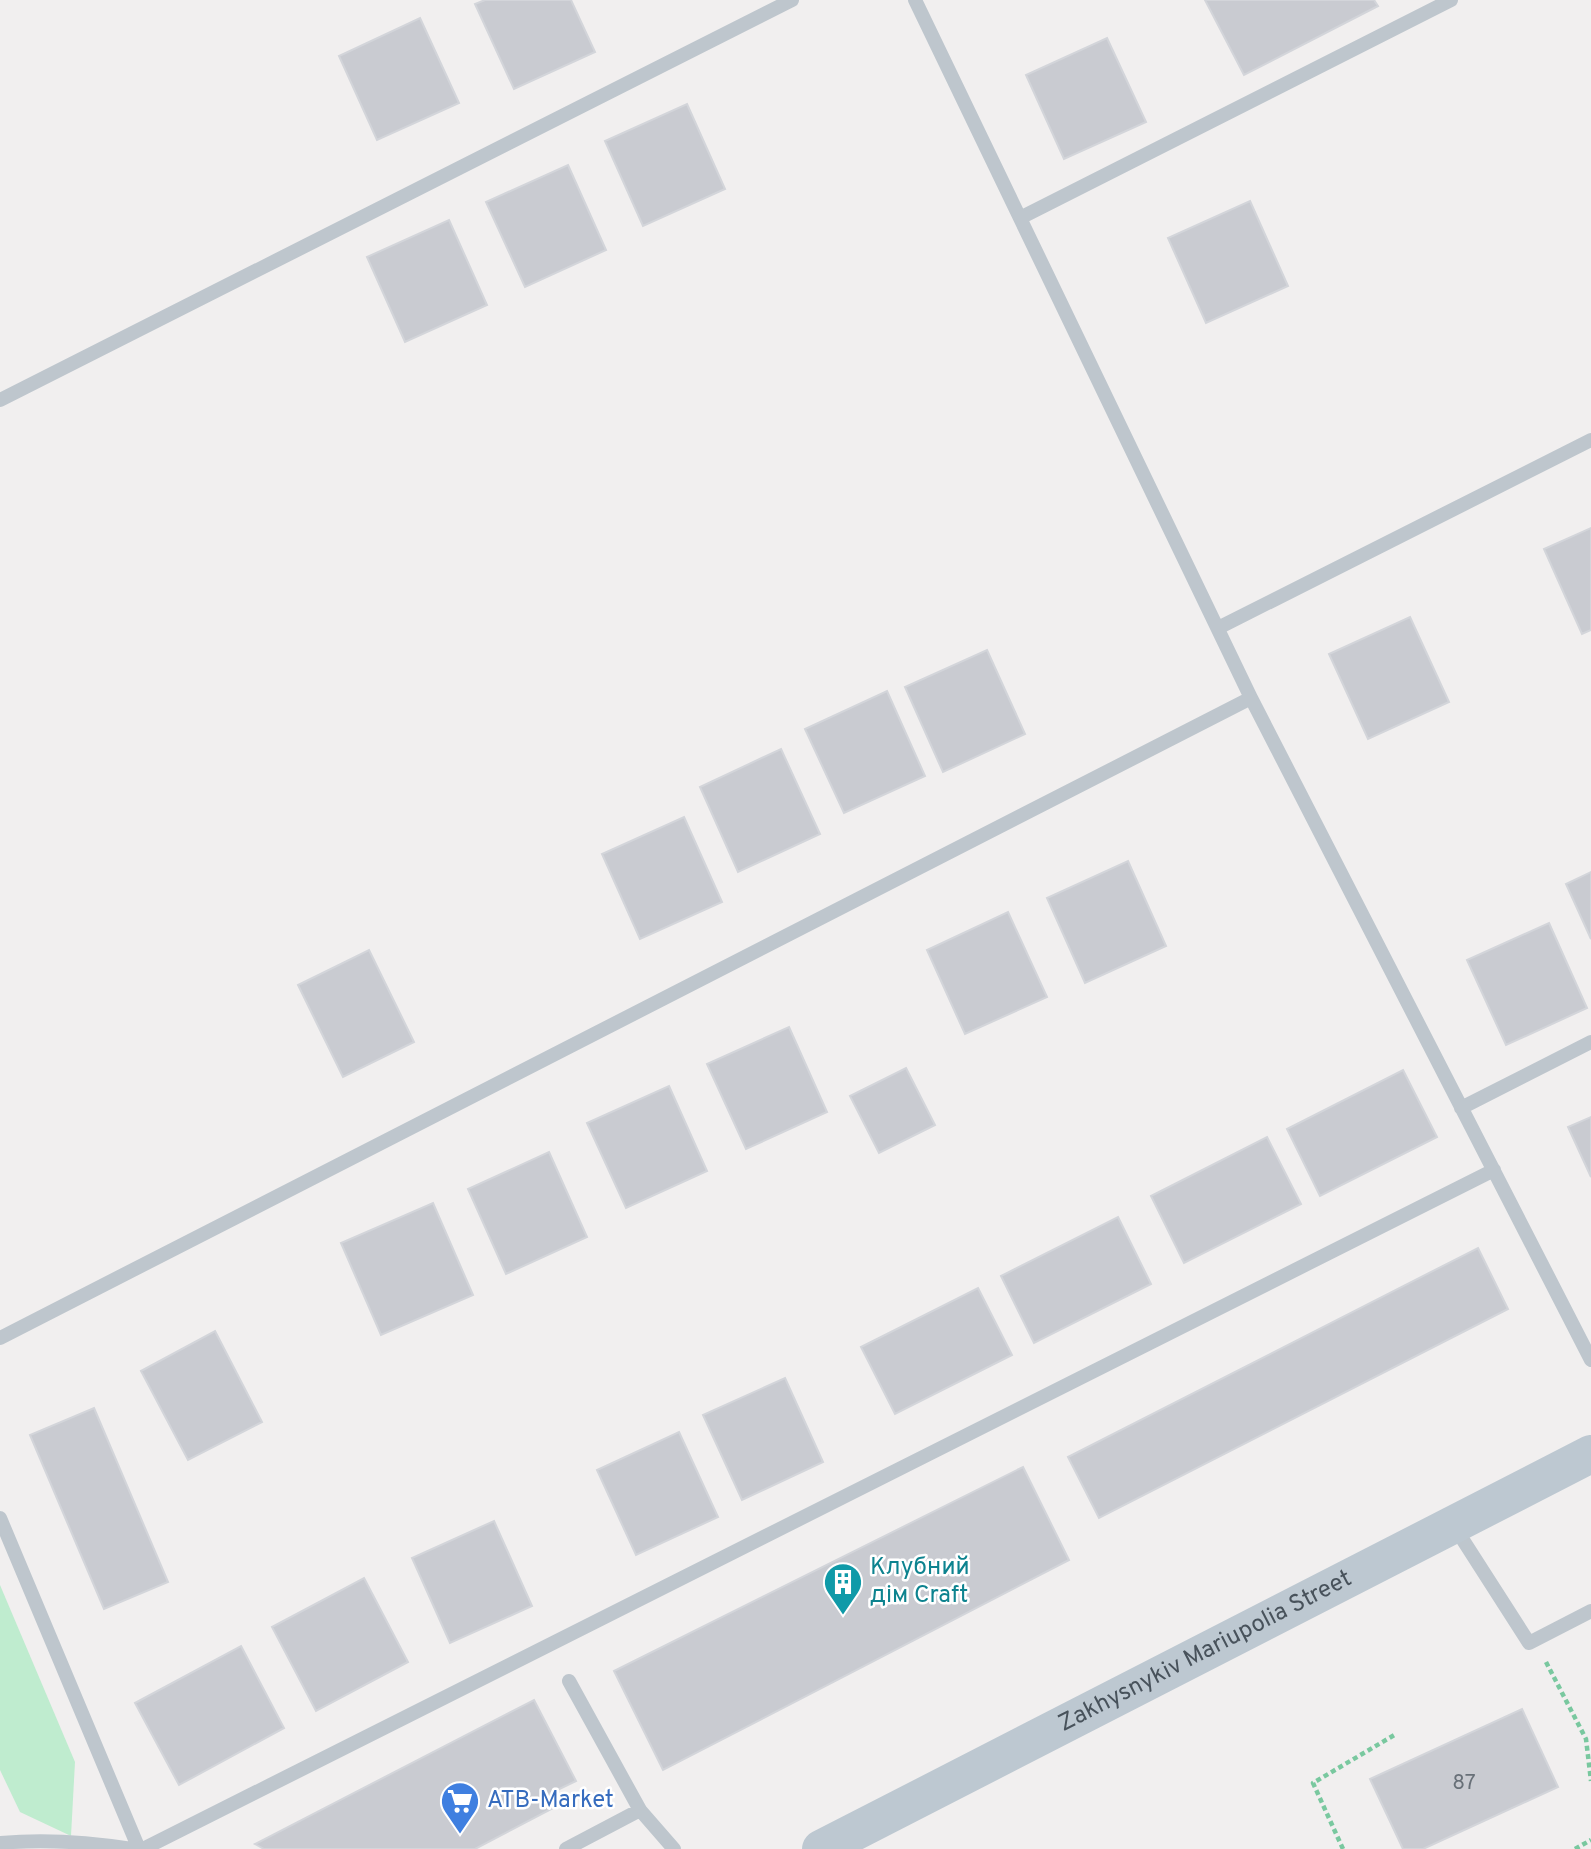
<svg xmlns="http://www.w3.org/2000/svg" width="1591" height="1849" font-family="Overpass,sans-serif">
<rect width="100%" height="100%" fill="#f1efef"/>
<path fill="#bfeccf" d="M0,1585l75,177 -4,74 -51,-24 -20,-42z"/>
<path fill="#c9cbd1" stroke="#d3d5da" stroke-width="2" d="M485,0h86l24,52 -81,37 -39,-85z
M1205,0h169l4,6 -134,69z
M420,18l39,85 -82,37 -38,-84z
M1107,38l39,84 -82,37 -38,-84z
M687,104l38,85 -82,37 -38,-85z
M568,165l38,85 -81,37 -39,-85z
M1250,201l38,85 -82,37 -38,-85z
M449,220l38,85 -82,37 -38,-85z
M1591,528v102l-9,4 -38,-85z
M1410,617l39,85 -81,37 -39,-85z
M987,650l38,84 -82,38 -38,-85z
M887,691l38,85 -81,37 -39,-84z
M781,749l39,85 -82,38 -38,-85z
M684,817l38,85 -82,37 -38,-85z
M1128,861l38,85 -81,37 -38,-85z
M1591,872v67l-25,-55z
M1008,912l39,85 -82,37 -38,-84z
M1549,923l38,85 -81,37 -39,-85z
M369,950l45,92 -71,35 -45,-92z
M789,1027l38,85 -81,37 -39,-85z
M906,1068l29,57 -56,28 -29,-57z
M1403,1070l34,67 -117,59 -33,-67z
M669,1086l38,85 -81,37 -39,-85z
M1591,1117v60l-23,-50z
M1267,1137l34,67 -117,59 -33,-67z
M549,1152l38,85 -81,37 -38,-85z
M433,1203l40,92 -92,40 -40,-92z
M1118,1217l33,67 -117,59 -33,-67z
M1478,1248l30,61 -409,209 -31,-61z
M978,1288l34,67 -117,59 -34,-67z
M215,1331l47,91 -74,38 -47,-89z
M785,1378l38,84 -81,38 -39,-85z
M94,1408l74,174 -64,27 -74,-174z
M679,1432l39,85 -82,38 -39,-85z
M1023,1467l46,93 -406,210 -49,-99z
M494,1521l38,85 -82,37 -38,-85z
M364,1578l44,84 -92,49 -44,-84z
M241,1646l43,82 -105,57 -44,-82z
M534,1700l42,81 -27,13 6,13 -80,42h-211l-9,-5z
M1522,1709l36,78 -135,62h-20l-33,-70z"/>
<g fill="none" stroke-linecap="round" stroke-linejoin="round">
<path stroke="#79c89f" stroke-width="4.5" stroke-dasharray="5 3.5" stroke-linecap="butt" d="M1546,1662l40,77 5,42
M1343,1849l-30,-66 83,-49
M1575,1849l16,-9"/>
<path stroke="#bec6cd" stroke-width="14" d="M915,0l336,698 340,662
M1020,218l431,-218
M0,400l792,-400
M1218,628l373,-188
M1461,1108l130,-66
M0,1338l1251,-640
M0,1518l139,331
M1454,1526l75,117 62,-32
M569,1681l71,129
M0,1843c43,-4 89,-1 132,6
M143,1849l1351,-679
M566,1849l74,-39 34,39"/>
<path stroke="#bdc8d1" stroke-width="38" id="s1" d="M821,1849l770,-395"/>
</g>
<defs>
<g id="building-pin" transform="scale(2.0125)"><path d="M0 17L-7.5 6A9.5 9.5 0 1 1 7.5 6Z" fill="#0f9aa8" stroke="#fff"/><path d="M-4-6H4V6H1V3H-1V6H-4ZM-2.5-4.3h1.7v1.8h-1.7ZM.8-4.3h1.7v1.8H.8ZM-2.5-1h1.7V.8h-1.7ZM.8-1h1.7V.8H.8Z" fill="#fff"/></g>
<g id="supermarket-pin" transform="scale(2.0125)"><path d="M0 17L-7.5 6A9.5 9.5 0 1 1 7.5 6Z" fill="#3f7fe0" stroke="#fff"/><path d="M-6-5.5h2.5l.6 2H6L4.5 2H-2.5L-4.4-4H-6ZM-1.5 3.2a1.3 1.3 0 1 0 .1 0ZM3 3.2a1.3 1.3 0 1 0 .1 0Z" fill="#fff"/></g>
</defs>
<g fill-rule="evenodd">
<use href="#building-pin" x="843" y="1582"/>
<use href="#supermarket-pin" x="460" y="1801"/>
</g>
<g text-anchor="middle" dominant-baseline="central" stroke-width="5" stroke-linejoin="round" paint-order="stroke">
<g font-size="21" fill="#687078">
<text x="1464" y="1783">87</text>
</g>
<g font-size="24" fill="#0d838f" stroke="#fff" text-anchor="start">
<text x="870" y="1568">Клубний<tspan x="870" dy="28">дім Craft</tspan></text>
</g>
<g font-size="24" fill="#48525b" stroke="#fff">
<text stroke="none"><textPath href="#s1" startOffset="432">Zakhysnykiv Mariupolia Street</textPath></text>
</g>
<g font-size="24" fill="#366cbe" stroke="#fff" text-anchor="start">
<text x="487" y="1801">ATB-Market</text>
</g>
</g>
</svg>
